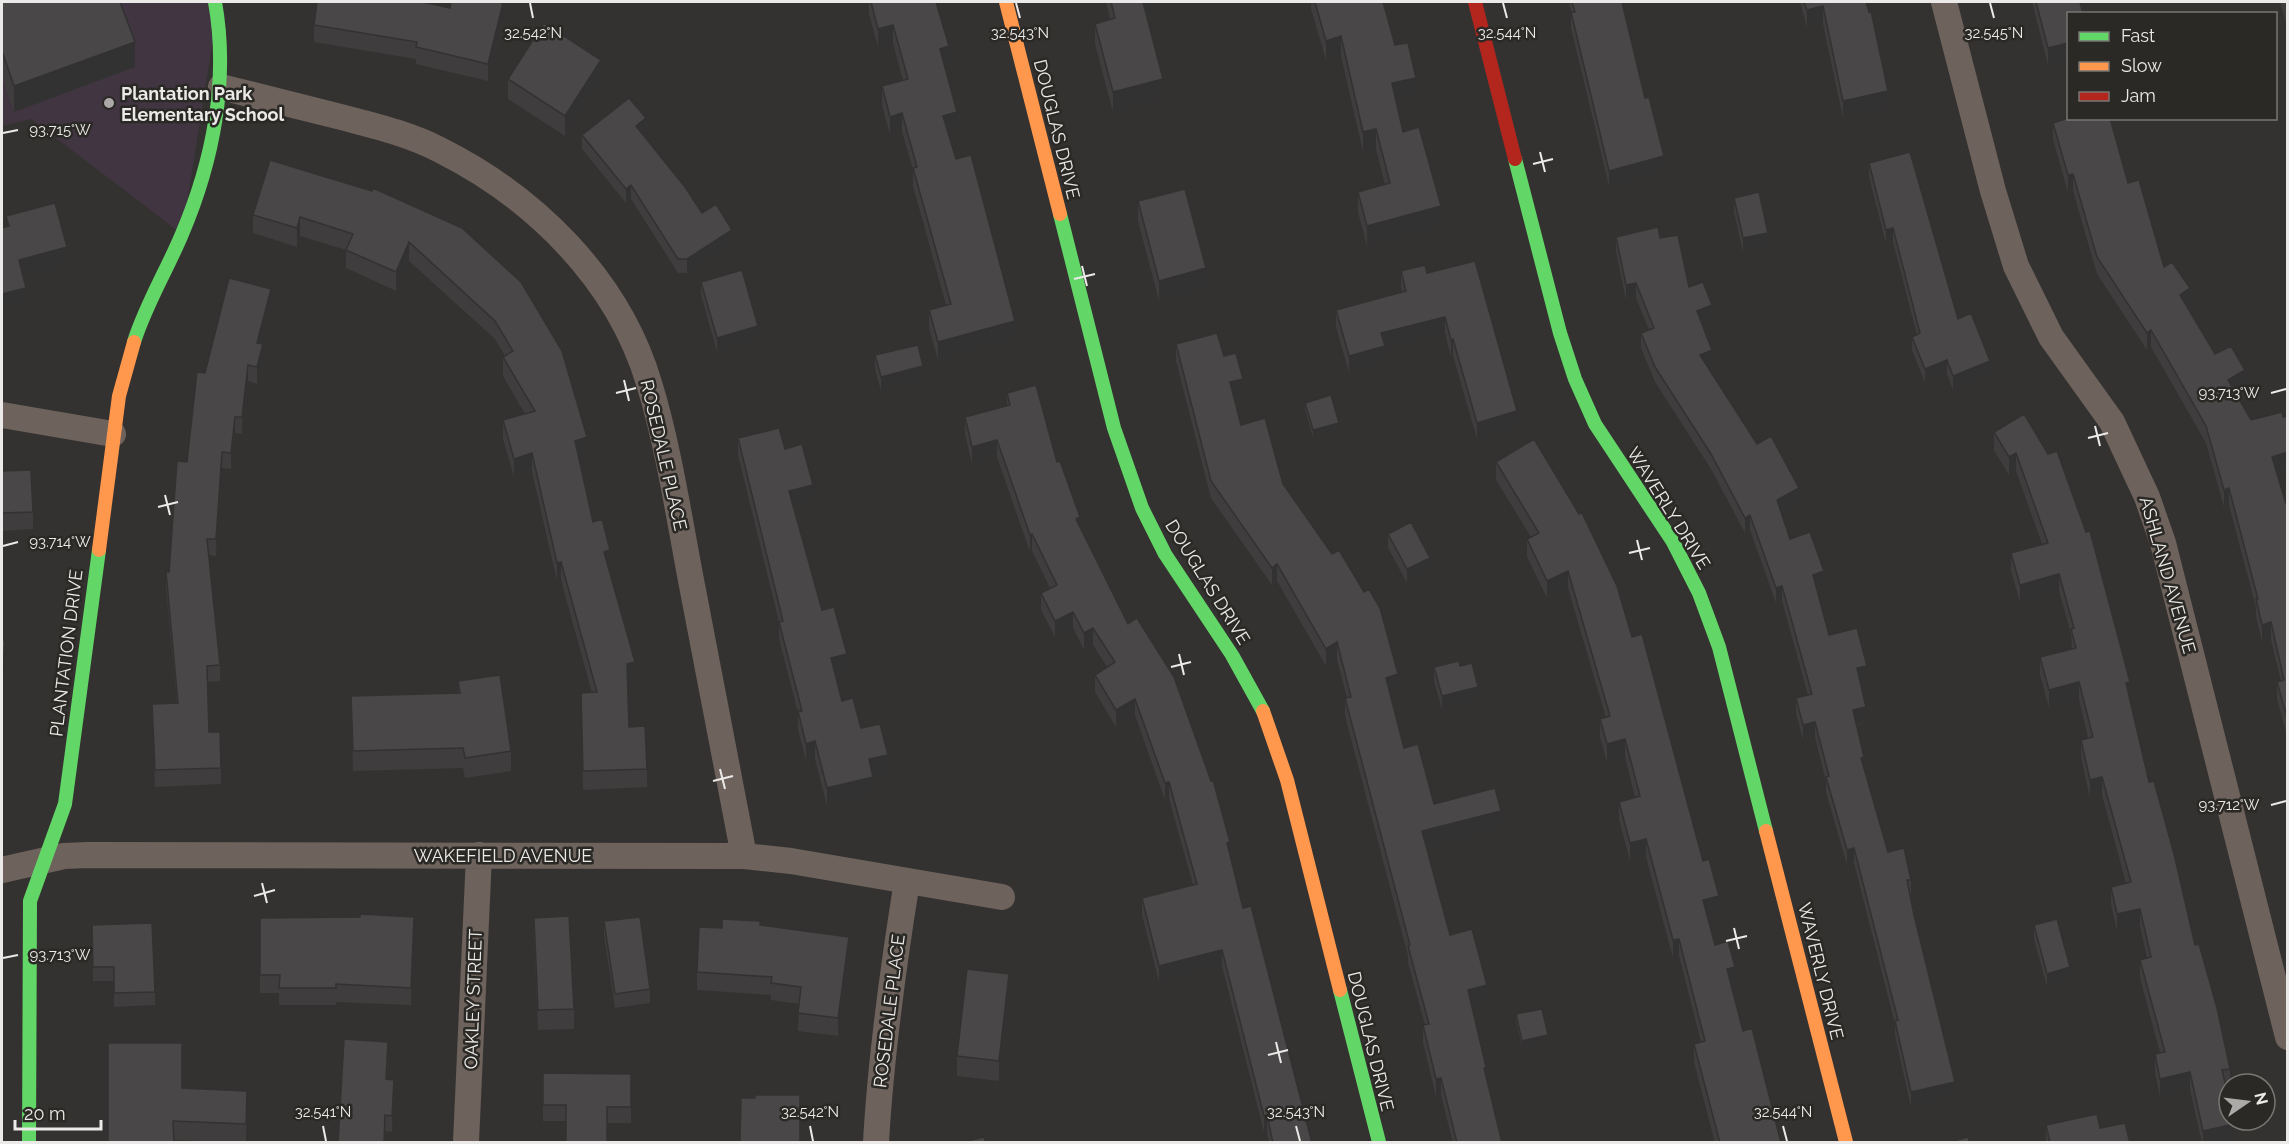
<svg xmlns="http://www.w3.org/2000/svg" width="2289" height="1144" font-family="Raleway,sans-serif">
<rect width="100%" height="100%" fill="#343230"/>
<path fill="#403541" d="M2,2h213l2,12 -35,220 -151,-115 -29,7z"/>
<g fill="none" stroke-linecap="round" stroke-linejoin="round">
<path stroke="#6e625c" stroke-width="26" d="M1944,2l49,189 23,75 35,71 61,85 35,75 16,46 125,494
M221,87c40,10 80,20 120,30 34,9 68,17 99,33 94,47 178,129 209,233 19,62 29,128 41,192 18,94 36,187 54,281
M2,415l111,19
M2,870l62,-14 23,-1 657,1 47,5 211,36
M466,1142l13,-287
M876,1142c5,-88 17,-174 31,-261"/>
<path stroke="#63d668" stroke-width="14" d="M1515,159l45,174 15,46 20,45 78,118 26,51 20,54 47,184
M1060,214l54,214 28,80 23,46 67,101 31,56
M134,342c12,-38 33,-72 48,-108 31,-73 47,-154 33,-232
M1340,990l39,152
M29,1142l1,-241 35,-97 34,-254"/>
<path stroke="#ff974d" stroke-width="14" d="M1006,2l54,212
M99,550l20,-154 15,-54
M1263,711l24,69 53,210
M1766,831l80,311"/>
<path stroke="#b3261e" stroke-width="14" d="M1475,2l40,157"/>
</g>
<path fill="#3f3d3d" d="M2,2l133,65 -121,45 -12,-35z
M869,2h67l13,62 -5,2 13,64 -9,2 8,27 59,180 -77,21 -9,-32v-18l17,-5 -33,-119v-16l-11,-39 -12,4 -8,-30v-19l21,-5 -10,-38 -15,4 -9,-33z
M1106,2h50v13l-9,2 16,82 -50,13 -18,-68v-20l15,-5z
M1311,2h74h-2l12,43 21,53 -20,4 7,30 38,94 -74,20 -9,-34v-20l27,-7 -9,-36 -13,3 -22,-96 -15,4 -15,-51z
M1569,2h53l23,96 19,73 -55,15 -38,-158v-16z
M1800,2h66l22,106 -45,10 -20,-94 -16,4z
M2032,2h48l-32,63z
M2280,2h8v27z
M450,8l53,12 -15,61 -72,-17v-5l-102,-17v-17z
M508,79l93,1 -36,56 -57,-37z
M2053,123l75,60 36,84 26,39 -2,1 27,47 30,33 -10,6 16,27 37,-4v54l-11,3 9,31 2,-1v236l-11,-40v-17l4,-1 -10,-41 -9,2 -6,-25v-9l-27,-103 -5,2 -18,-64 -55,-96 -4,3 -50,-76 -24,-83 -5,1 -15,-52z
M646,132l-3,2 59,79 30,31 -45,29h-9l-47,-74 -5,4 -44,-54v-14z
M1869,163l89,156 32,56 -37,15 -6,-16 -22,9 -13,-33v-13l5,-2 -24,-93 -7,1 -17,-66z
M1734,198l34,48 -25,6 -9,-40z
M1138,201l68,87 -47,13 -21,-80z
M253,215l209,13 125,228 -8,2 14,64 17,47h-1l26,112 -8,2 2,44 18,42v18l-64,3 -2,-97h11l-31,-113 -4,1 -25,-109 -18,5 -11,-38v-19l22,-6 -22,-38v-19l2,-1 -10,-17 -86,-78 -13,30 -50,-23v-18l-46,-14 -3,11 -44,-14z
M1616,237l44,1 29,49 23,33 -10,4 10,41 -5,2 50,77 42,59 -18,10 9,26 34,47 -8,3 13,46 38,46 -7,2 6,39 -9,3 7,45 24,82 23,28v15h-1l45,202 -44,10 -16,-71v-12l-41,-161 -7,2 -21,-73v-10l-11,-45 -12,3 -7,-27v-15l12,-3 -26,-94 -6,2 -26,-73 -5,3 -34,-64 -56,-87 -14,-34v-15l8,-3 -13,-32 -10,2 -10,-48z
M1401,271l26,2 90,155 -40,11 -24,-83 -2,1 -6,-24 -60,16v14l-36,10 -13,-46v-17l66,-18 -1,-4z
M701,282l57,58 -41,12 -16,-57z
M271,305l-10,39 2,17 -6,23 -9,-3 -6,53 -7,-1 -4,36 -9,-1 -6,88 -7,-1 11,110v16l-13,1 2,50 12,36v16l-66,3 -3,-83 25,-1 -11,-114v-17h3l36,-199z
M1176,344l67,52 -9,3 7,26 42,59 115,208 -8,2 14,54 30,56 67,25 -75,18 24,88 37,68 -15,4 14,70 16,66h-49l-12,-48 -5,2 -13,-55v-17h2l-17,-62v-7l-63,-240v-18h2l-10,-38 -11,6 -49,-85 -5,4 -61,-87 -35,-137z
M875,355l48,25 -42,11 -6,-22z
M1007,393l50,69 23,65 150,331 13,50 69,235h-43l-2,-11h-3l-42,-166 -63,16 -17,-67v-17l51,-13 -24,-86 -4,1 -30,-85 -19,12 -21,-35v-17l12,-8 -14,-22 -9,5 -11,-22 -18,9 -14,-27v-17l9,-5 -18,-37 -2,1 -33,-95 -25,7 -7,-30v-17l42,-11z
M1305,403l34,27 -26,7 -8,-27z
M2024,414l106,286 19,82 81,287v15h-1v2l-3,1 8,54 -5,2h-27l-12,-53 -30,7 -5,-25v-18l5,-1 -20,-75v-18l7,-2 -7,-32 -23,5 -6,-27v-17l15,-4 -24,-88 -12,3 -9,-41v-17l7,-2 -9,-38 -30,8 -9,-33v-18l32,-8 -1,-15 -12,-43 -39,11 -9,-31v-18l31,-9 -26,-73 -7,4 -15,-25v-18z
M738,438l47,11 28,53 -19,5 28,103 25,61 -12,3 7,27 46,71 -15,4v18l-46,12 -12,-47 -9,2 -8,-32v-16l-19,-74v-17l-41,-167z
M1496,462l136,175 87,277 -12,3 8,28 20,40 -4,1 12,45 38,112h-66l-21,-81v-18l7,-2 -22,-86 -6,2 -27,-101 -16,4 -11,-41v-18l16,-5 -10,-40 -18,5 -7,-25v-18l6,-1 -38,-130 -21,10 -20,-41v-18l4,-2 -35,-57z
M2,471l31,41v17l-31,2z
M1388,534l42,37 -23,12 -19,-35z
M1460,666l18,35 -36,9 -8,-29v-14z
M458,681l53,70v20l-46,7 -2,-10 -110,3 -2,-75 107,-3z
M260,918l154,17 -3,70 -75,-3v3h-57v-12h-19z
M534,918l40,91v20l-36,1 -4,-92z
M604,921l46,68v14l-35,5 -11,-73z
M92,925l63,67v13l-41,2v-26h-21z
M760,925l89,30 -11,81 -40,-5 1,-27 -28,-4v-5l-74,-5v-18l25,-44z
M2034,925l36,56 -23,6 -13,-48z
M1009,994l-10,87 -42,-5v-20z
M1516,1014l32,28 -26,5 -6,-26z
M108,1043l74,45 65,22 -1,33 -72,-3v3h-66z
M388,1058l-1,21 7,17 -2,36 -7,-1 -47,12z
M543,1073l88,1v49h-24v20h-41v-22h-23z
M2046,1125l54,3 30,15h-84z"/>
<path fill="#333232" d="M1142,2h14v13l-14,3z
M503,3v17l-15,61v-17z
M1823,6v18l-16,4v-18z
M893,25v18l-15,4v-18z
M1341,36v20l-15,4v-19z
M135,42v25l-121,45v-26z
M2068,43v17l-20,5v-17z
M949,46v18l-9,3v-18z
M601,60v20l-36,56v-20z
M1416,78v20l-24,5v-20z
M1163,79v20l-50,13v-20z
M1888,91v17l-45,10v-17z
M957,112v18l-14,4v-18z
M902,113v18l-12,4v-18z
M646,118v14l-10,8v-14z
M1376,129v20l-13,3v-20z
M1664,156v15l-55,15v-15z
M2073,174v17l-5,1v-17z
M631,185v14l-5,4v-14z
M1441,206v20l-74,20v-20z
M300,217v19l-3,11v-19z
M1893,228v14l-7,1v-13z
M732,230v14l-45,29v-14z
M1768,233v13l-25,6v-14z
M409,242v19l-13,30v-19z
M67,247v18l-48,13v-18z
M1206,268v20l-47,13v-20z
M1636,283v15l-10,2v-15z
M26,288v17l-24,6v-17z
M2190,288v18l-10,6v-17z
M271,289v16l-14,54v-16z
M1712,305v15l-15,6v-15z
M1445,317v16l-60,16v14l-36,10v-17l32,-23z
M1015,321v18l-77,21v-18z
M758,326v14l-41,12v-14z
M2151,330v17l-4,3v-17z
M1453,339v17l-2,1v-17z
M263,344v17l-6,23v-17z
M1712,350v15l-12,5v-15z
M1947,360v14l-22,9v-14z
M1990,361v14l-37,15v-14z
M248,365v16l-6,53v-17z
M923,366v14l-42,11v-14z
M2245,370v17l-17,10v-17z
M1243,379v17l-13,4v-18z
M1517,411v17l-40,11v-16z
M235,417v16l-4,36v-16z
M1339,423v7l-26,7v-7z
M587,437v19l-12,3v-18z
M997,440v17l-25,7v-17z
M222,452v16l-6,88v-17z
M2288,452v18l-16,4v-17z
M532,453v19l-18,5v-18z
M2016,453v18l-7,4v-18z
M813,485v17l-24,6v-17z
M1799,488v15l-22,12v-15z
M2229,488v17l-5,2v-17z
M1750,515v15l-5,3v-15z
M1080,517v17l-4,-15z
M1032,534v17l-2,1v-17z
M610,550v19l-6,1v-18z
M1430,558v13l-23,12v-14z
M561,562v18l-4,1v-18z
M1277,564v17l-5,4v-17z
M1568,571v17l-21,10v-17z
M1824,571v15l-11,4v-15z
M2059,574v17l-39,11v-17z
M1782,586v15l-6,2v-15z
M1073,612v16l-18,9v-16z
M2271,622v18l-9,2v-17z
M1093,628v17l-9,5v-17z
M5,640v20l-3,37v-19z
M1337,642v18l-11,6v-17z
M847,654v17l-16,4v-17z
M635,662v19l-8,2v-19z
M1867,666v15l-10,2v-15z
M1398,674v18l-12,3v-17z
M2079,682v18l-30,8v-18z
M2130,682v18l-4,-17z
M1478,687v14l-36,9v-14z
M1135,699v16l-19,12v-17z
M1866,707v15l-13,3v-15z
M1815,722v15l-12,3v-15z
M1625,739v18l-18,5v-18z
M815,741v18l-9,2v-17z
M888,755v17l-19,5v-18z
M1864,757v15l-3,-14z
M873,777v17l-46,12v-18z
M2102,777v18l-12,3v-18z
M1169,782v17l-4,1v-17z
M1501,811v18l-79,19v-17z
M1646,839v18l-16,4v-18z
M1230,842v17l-3,-16z
M1854,848v15l-7,2v-15z
M1719,896v18l-16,4v-18z
M2140,909v17l-23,5v-17z
M414,917v18l-3,70v-17z
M849,937v18l-11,81v-18z
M1679,939v17l-6,2v-18z
M1222,950v16l-63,16v-16z
M1735,967v18l-8,2v-18z
M2070,967v14l-23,6v-13z
M1009,974v20l-10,87v-20z
M1487,985v18l-19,5v-18z
M1548,1035v7l-26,5v-6z
M2190,1072v18l-30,7v-18z
M1441,1078v17l-5,2v-18z
M394,1080v16l-2,36v-16z
M1955,1082v15l-44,10v-15z
M247,1091v19l-1,33v-19z
M1267,1115v17h-3v-16z
M2234,1124v17l-5,2h-26v-12z"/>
<path fill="#494747" stroke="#333232" stroke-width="1.5" d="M2,2h118l15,40 -121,44 -12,-35z
M317,2h106l27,6 1,-6h46l6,1 -15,61 -72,-17 1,-5 -103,-17z
M871,2h65l13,44 -9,3 17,63 -14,4 13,43 15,-4 44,166 -77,21 -9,-32 22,-6 -38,-136 4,-1 -15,-54 -12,4 -8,-31 26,-7 -15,-54 -15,4z
M1111,2h32l20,77 -50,13 -18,-68 20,-6z
M1315,2h68l12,43 13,-2 8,35 -24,5 11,49 16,-5 22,79 -74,20 -9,-34 32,-9 -14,-54 -13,3 -22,-96 -15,5z
M1572,2h50l23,96 4,-1 15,59 -55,15 -38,-159h4z
M1804,2h62l3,10 2,-1 17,80 -45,10 -20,-95 -16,4z
M2036,2h44l3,12h-15v29l-20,5z
M544,23l57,37 -36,56 -57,-37z
M629,98l17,20 -10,8 49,61 17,26 14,-9 16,26 -45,29h-9l-47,-74 -5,4 -44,-54z
M2068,118h42l18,65 11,-3 25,87 8,-5 18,26 -10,7 35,59 16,-8 14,24 -17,10 23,40 31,-8 1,5 5,-1v36l-16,5 14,47 2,-1v218l-11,-39 7,-2 -13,-58 -9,3 -6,-26h2l-29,-111 -5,2 -18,-64 -55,-96 -4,3 -50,-76 -24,-83 -5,1 -15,-52z
M1910,152l48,167 13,-6 19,48 -37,15 -6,-16 -22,9 -13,-32 8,-4 -27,-105 -7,2 -17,-67z
M270,160l102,31 1,-3 89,40 59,54 41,69 25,86 -12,4 18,81 9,-3 8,31 -6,2 31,110 -8,2 2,63 16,-1 2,43 -64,2 -2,-78 16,-1 -36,-130 -4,1 -25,-110 -18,6 -11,-39 32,-9 -32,-54 10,-6 -18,-30 -86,-79 -13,30 -50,-22 7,-16 -53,-17 -3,11 -44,-13z
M1185,189l21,79 -47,13 -21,-80z
M1759,192l9,41 -25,5 -9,-40z
M55,203l12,44 -48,13 7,28 -24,6v-66l7,-2 -3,-10z
M1658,227l2,11 18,-3 11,52 14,-5 9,23 -15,6 15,39 -12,5 57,89 14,-8 28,52 -22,12 13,39 20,-7 14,39 -11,4 16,60 28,-7 10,38 -10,2 9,39 -13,3 11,47 -3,1 27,94 16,-4 7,32h-4l7,35 41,167 -44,10 -16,-71 3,-1 -44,-172 -7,2 -21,-73 3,-1 -14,-54 -12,3 -7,-27 16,-4 -30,-108 -6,2 -26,-73 -5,3 -34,-64 -56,-87 -14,-34 13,-5 -18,-45 -10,2 -10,-48z
M1475,261l42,150 -40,12 -24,-84 -2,1 -6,-23 -64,16 4,13 -36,10 -13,-46 70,-19 -5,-20 24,-6 2,8z
M742,270l16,56 -41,12 -16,-56z
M229,278l42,11 -14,54 6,1 -6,23 -9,-2 -6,52h-7l-4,36 -9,-1 -6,87h-9l13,126 -13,1 2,66h11l1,36 -66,2 -3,-66 26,-1 -12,-131h3l8,-111 10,1 10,-90 8,1z
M1217,333l7,23 12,-3 7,26 -13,3 11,43 24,-7 18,66 49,70 7,-4 25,42 5,-3 11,19 18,66 -12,4 18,70 14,-4 16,60 61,-16 6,23 -79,20 28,104 22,-6 15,56 -19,5 18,77 -2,1 18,75h-45l-16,-65 -5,1 -13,-54 6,-1 -21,-78 2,-1 -65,-247 6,-1 -14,-55 -11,7 -49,-85 -5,4 -61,-87 -35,-137z
M918,345l5,21 -42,11 -6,-22z
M1036,385l21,77 3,-1 20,56 -4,2 52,105 9,-6 37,59 37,104 2,-1 17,62 -3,1 16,65 8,-2 61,237h-39l-6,-28 -3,1 -42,-166 -63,16 -17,-68 55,-14 -28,-102 -4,1 -30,-84 -19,11 -21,-35 20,-13 -22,-34 -9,5 -11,-21 -18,9 -14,-28 16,-8 -25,-51 -2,1 -33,-95 -25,7 -7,-30 45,-12 -3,-12z
M1331,395l8,28 -26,7 -8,-27z
M2024,414l24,40 9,-3 29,81 4,-1 40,151 -4,1 23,99 5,-1 20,73 21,91 4,-1 18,64 13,61 -8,1 7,30v20h5v4l-31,7 -13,-59 -30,7 -5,-25 10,-2 -25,-92 11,-3 -11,-48 -23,5 -6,-27 20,-5 -29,-105 -12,3 -9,-40 12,-3 -14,-55 -30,8 -9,-33 36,-9 -5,-19 3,-1 -15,-54 -39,11 -9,-32 37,-10 -32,-90 -7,4 -15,-25z
M779,428l6,21 17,-5 11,41 -24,6 33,119 12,-3 13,47 -16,4 11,43 11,-3 8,30 19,-4 8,31 -19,4 4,18 -46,11 -12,-47 -9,3 -8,-33h4l-23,-89 4,-1 -45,-183z
M1534,439l45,75 3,-1 35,73 15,51 10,-3 61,227 6,-2 10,37 -16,4 12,45 13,-4 7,26 -8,2 16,62 9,-3 29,115h-61l-26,-99 11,-3 -26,-102 -6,1 -27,-101 -16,4 -11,-41 21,-6 -15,-57 -18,5 -7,-25 10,-3 -42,-145 -21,10 -20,-42 12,-6 -43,-71z
M31,470l2,42 -31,1v-42z
M1411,522l19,36 -23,11 -19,-35z
M2,640h3l-3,38z
M1459,661l1,5 12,-3 6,24 -36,9 -8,-29z
M500,675l11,76 -46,7 -2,-10 -110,3 -2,-55 109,-3 -2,-12z
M360,914l54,3 -3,71 -75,-4v4h-57l1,-13h-20v-57l100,-1z
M569,916l5,93 -36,1 -4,-92z
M640,917l10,72 -35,5 -11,-73z
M722,919l38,2v4l89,12 -11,81 -40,-5 3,-26 -30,-4 1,-6 -75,-5 2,-45 23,1z
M2057,919l13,48 -23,7 -13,-49z
M152,923l3,69 -41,1v-26h-21l-1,-42z
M967,969l42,5 -10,87 -42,-5z
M1542,1009l6,26 -26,6 -6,-27z
M344,1039l44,3 -2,37 8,1 -2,36 -7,-1 -1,28h-46z
M108,1043h74v45l65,3 -1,33 -73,-3 1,22h-66z
M543,1073l88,1v33h-24v35l-41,1v-38h-23z
M755,1095h45v48h-60l1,-45h14z
M2097,1114l3,14 25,-5 5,20h-80l-4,-18z
M984,1137l2,6h-27z
M1968,1137l2,6h-23z"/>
<path fill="none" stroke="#eceae8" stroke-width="2" d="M530,3l3,15M1016,3l4,15M1503,3l4,15M1990,3l4,15M3,133l15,-3M1540,152l5,20M1533,164l20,-5M1082,266l5,20M1074,279l21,-5M624,380l5,21M616,393l20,-5M2271,393l15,-4M2095,426l5,20M2088,438l20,-5M165,495l5,20M158,507l20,-5M1637,540l5,20M3,546l15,-4M1629,553l21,-5M1179,654l5,21M1171,667l20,-5M720,769l5,20M713,781l20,-5M2271,805l15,-4M262,883l5,20M254,896l21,-6M1734,928l5,21M1726,941l21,-5M3,958l15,-3M1276,1042l5,21M1268,1055l20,-5M323,1126l3,15M810,1126l3,15M1296,1126l4,15M1783,1126l4,15"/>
<circle fill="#acaaa8" stroke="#2b2925" stroke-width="2" cx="109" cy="103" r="6"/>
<g text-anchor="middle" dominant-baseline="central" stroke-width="5" stroke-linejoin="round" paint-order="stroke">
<g font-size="18" font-weight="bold" fill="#eceae8" stroke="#2b2925" text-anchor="start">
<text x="121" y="93">Plantation Park<tspan x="121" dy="21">Elementary School</tspan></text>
</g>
<g font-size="18" fill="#eceae8" stroke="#2b2925">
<text transform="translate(1057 129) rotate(76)">DOUGLAS DRIVE</text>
<text transform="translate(664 455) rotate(77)">ROSEDALE PLACE</text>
<text transform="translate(1669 508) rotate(58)">WAVERLY DRIVE</text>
<text transform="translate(2168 575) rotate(74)">ASHLAND AVENUE</text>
<text transform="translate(1208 582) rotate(58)">DOUGLAS DRIVE</text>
<text transform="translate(66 653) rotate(-83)">PLANTATION DRIVE</text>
<text x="503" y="855">WAKEFIELD AVENUE</text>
<text transform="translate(1821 971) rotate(76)">WAVERLY DRIVE</text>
<text transform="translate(473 999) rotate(-88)">OAKLEY STREET</text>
<text transform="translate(889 1011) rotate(-83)">ROSEDALE PLACE</text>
<text transform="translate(1371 1041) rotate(76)">DOUGLAS DRIVE</text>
</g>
</g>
<g font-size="15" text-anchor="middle" fill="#eceae8" stroke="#2b2925" stroke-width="5" stroke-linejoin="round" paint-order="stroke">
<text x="533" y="38">32.542°N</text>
<text x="1020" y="38">32.543°N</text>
<text x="1507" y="38">32.544°N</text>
<text x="1994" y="38">32.545°N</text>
<text x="60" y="135">93.715°W</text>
<text x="2229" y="398">93.713°W</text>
<text x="60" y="547">93.714°W</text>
<text x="2229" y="810">93.712°W</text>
<text x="60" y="960">93.713°W</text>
<text x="323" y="1117">32.541°N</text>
<text x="810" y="1117">32.542°N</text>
<text x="1296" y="1117">32.543°N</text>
<text x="1783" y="1117">32.544°N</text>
</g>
<rect width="2289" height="1144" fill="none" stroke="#eceae8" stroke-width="6"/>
<rect x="2067" y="12" width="210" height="108" fill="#2b2925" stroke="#787673" stroke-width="1.5"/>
<rect x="2079" y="32" width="30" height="9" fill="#63d668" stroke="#787673" stroke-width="1.5"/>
<text x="2121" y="42" font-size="18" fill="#eceae8">Fast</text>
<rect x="2079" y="62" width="30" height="9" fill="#ff974d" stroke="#787673" stroke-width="1.5"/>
<text x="2121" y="72" font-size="18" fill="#eceae8">Slow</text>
<rect x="2079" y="92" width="30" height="9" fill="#b3261e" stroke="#787673" stroke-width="1.5"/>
<text x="2121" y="102" font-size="18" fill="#eceae8">Jam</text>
<g transform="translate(2247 1102) rotate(76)"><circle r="28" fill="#2b2925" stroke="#787673" stroke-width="1.5"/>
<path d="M0-4.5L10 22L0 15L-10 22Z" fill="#acaaa8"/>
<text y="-9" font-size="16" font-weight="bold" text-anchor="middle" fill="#eceae8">N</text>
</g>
<path d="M15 1120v9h86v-9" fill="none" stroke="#eceae8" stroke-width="3"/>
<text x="24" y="1120" font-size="18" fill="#eceae8" stroke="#2b2925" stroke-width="4.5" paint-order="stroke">20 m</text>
</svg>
